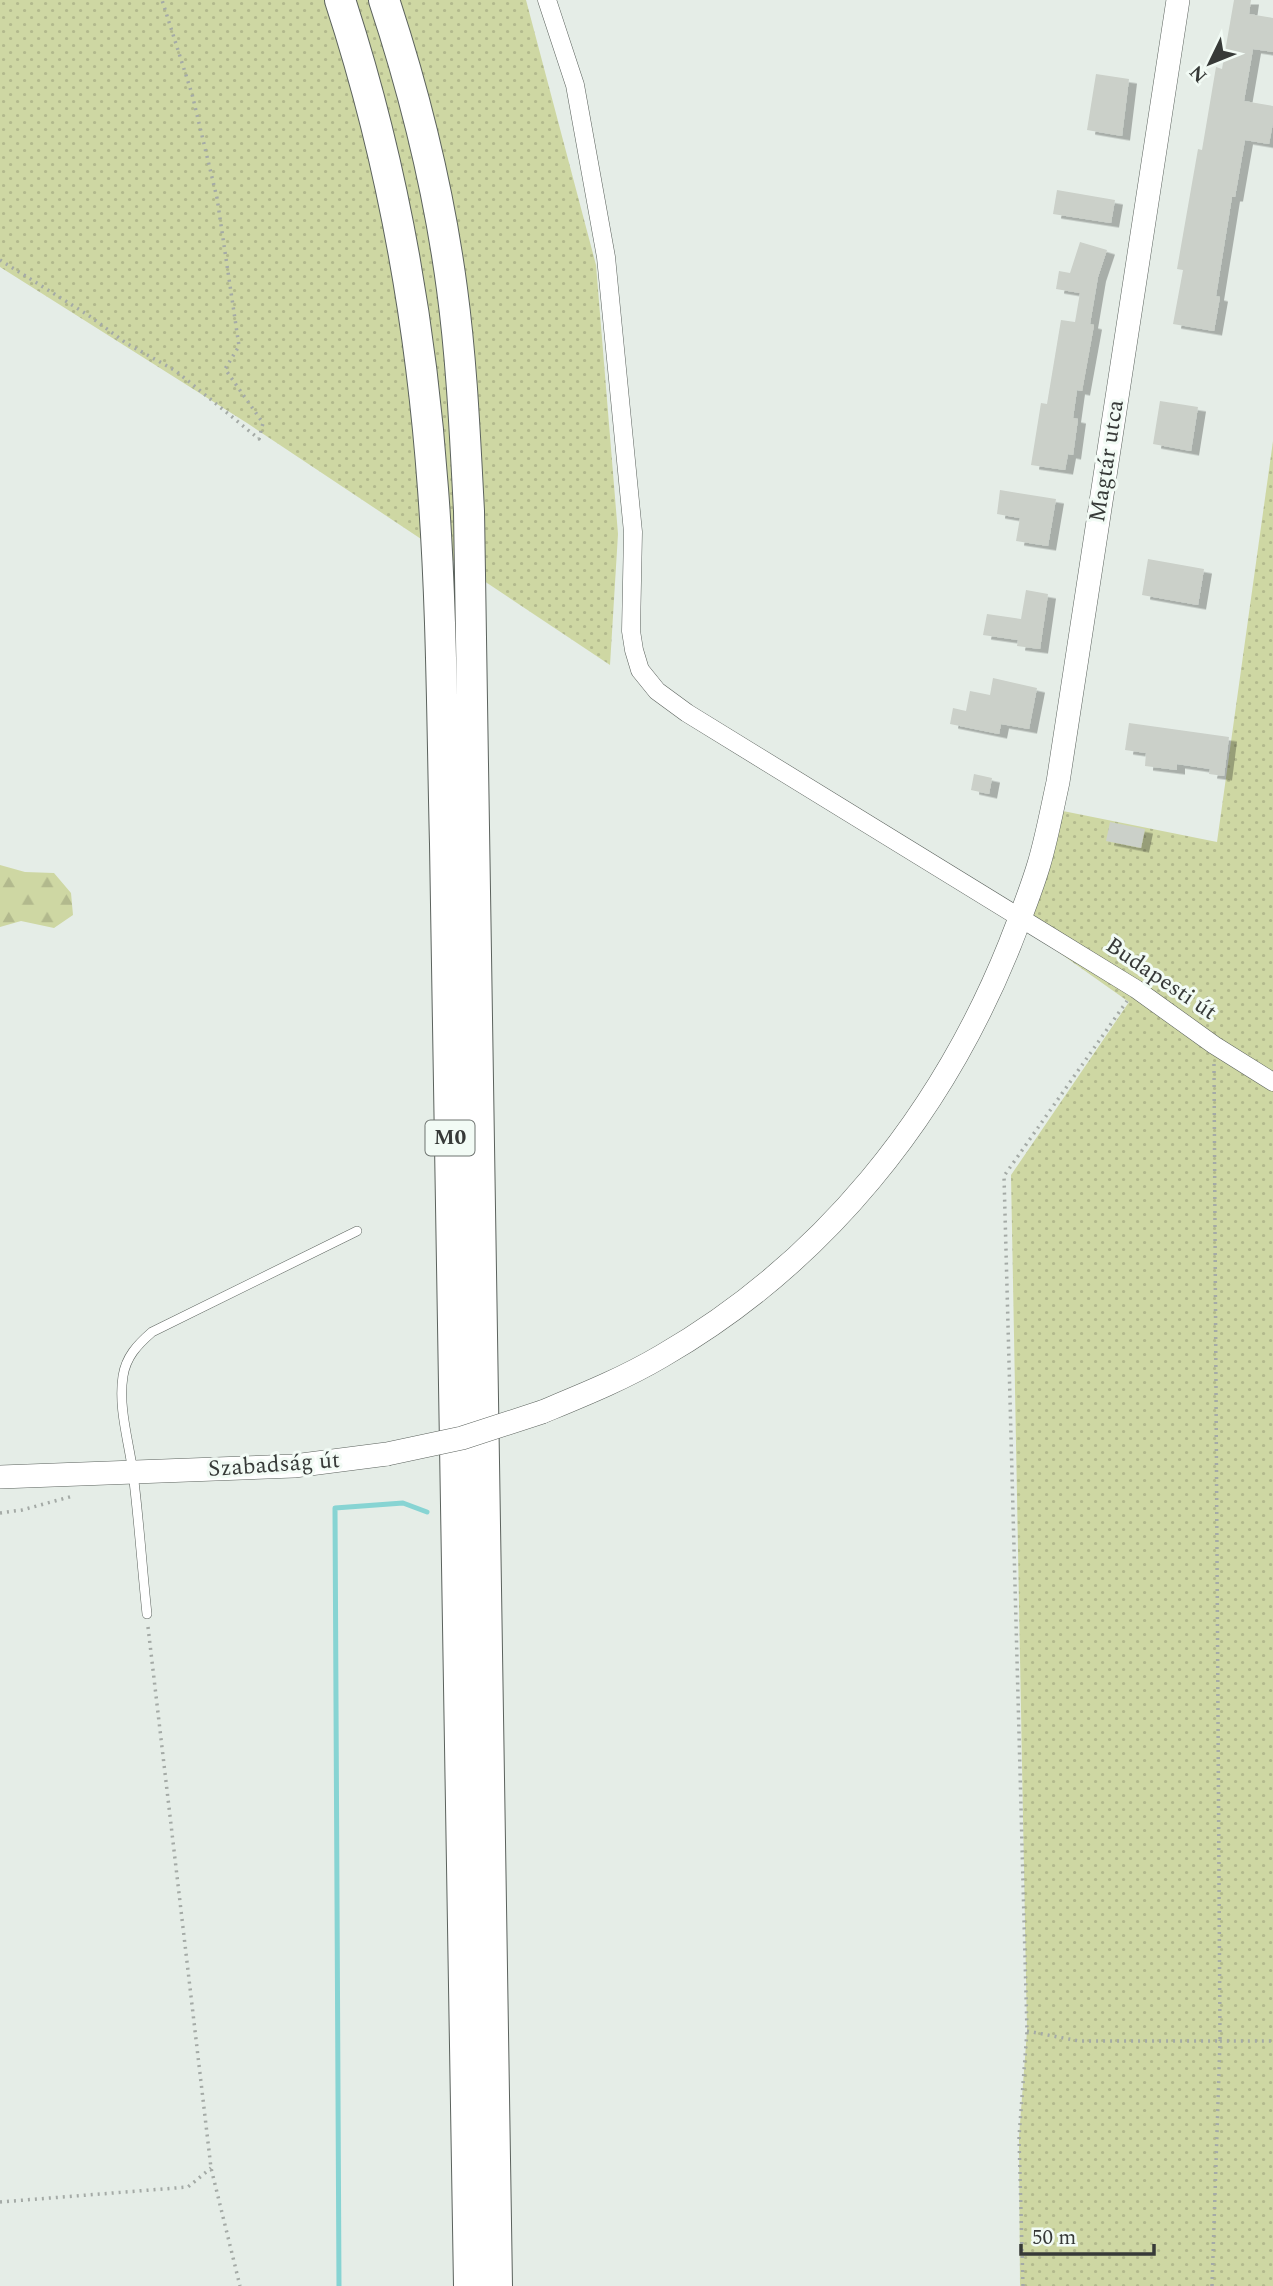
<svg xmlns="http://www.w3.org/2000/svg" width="1273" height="2286" font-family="Spectral,serif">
<defs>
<pattern id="grass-dots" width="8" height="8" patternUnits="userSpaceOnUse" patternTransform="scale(1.75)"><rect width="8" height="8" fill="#ced7a3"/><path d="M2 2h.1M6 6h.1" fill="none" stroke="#b2b98d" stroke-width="1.8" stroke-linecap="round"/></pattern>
<pattern id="forest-firs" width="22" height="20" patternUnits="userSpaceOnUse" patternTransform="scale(1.75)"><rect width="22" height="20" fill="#ced7a3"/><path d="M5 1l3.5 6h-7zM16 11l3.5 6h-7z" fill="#b2b98d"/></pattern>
<filter id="shadow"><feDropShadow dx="8" dy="4.5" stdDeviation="0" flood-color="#0004"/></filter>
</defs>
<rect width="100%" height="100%" fill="#e5ede7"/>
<path fill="url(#grass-dots)" d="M0,0h526l70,265 22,269 -8,131 -363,-242 -247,-156z
M1273,441v1845h-253l-1,-149 8,-106 -16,-856 118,-173 -99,-70 23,-123 164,33z"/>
<path fill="url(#forest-firs)" d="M0,865l25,7 29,1 17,20 2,22 -19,13 -33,-7 -21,6z"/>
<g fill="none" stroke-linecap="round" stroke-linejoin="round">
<path stroke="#87d4d3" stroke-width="5" d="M339,2286l-4,-778 68,-5 24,9"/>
</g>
<path fill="#cbd0c9" filter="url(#shadow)" d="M1234,0h17l-2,14 24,4v34l-20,-3 -9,52 29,5v17l-4,21 -24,-4 -10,57h-3l-16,99 4,1 -6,34 -41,-7 10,-54 -6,-1 21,-120 4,1 14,-83 6,2z
M1096,74l33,5 -7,57 -35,-6z
M1057,190l58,10 -4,23 -58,-9z
M1080,242l27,8 -9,27 -8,47 4,1 -12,66 -5,-1 -4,28 5,1 -5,36 -5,-1 -3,16 -34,-5 10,-62 6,1 14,-84 14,2 5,-29 -24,-4 3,-18 11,2z
M1160,401l38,6 -7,44 -38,-7z
M1000,490l56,9 -8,47 -32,-5 4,-23 -23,-4z
M1148,559l56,10 -6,36 -56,-10z
M1026,590l22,4 -8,55 -23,-3 1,-6 -35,-5 4,-21 34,5z
M993,678l44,10 -8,41 -28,-5 -2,10 -49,-10 3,-16 13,3 4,-20 20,4z
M1129,723l100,14 -5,39 -15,-2 1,-5 -33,-5v6l-32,-4 1,-13 -21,-3z
M974,774l18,4 -3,16 -18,-4z
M1110,822l35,7 -4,19 -35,-7z"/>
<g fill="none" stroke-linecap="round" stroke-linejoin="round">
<g stroke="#5b625d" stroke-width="10">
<path id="service" d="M147,1614c-5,-47 -8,-94 -14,-141 -4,-31 -15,-65 -10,-97 3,-19 14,-31 29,-44l205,-101"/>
</g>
<g stroke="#5b625d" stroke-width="19">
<path id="minor" d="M547,0l28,85 31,172 27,275 -2,99 3,19 6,20 17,21 30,22 449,276 78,56 59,37"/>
</g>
<g stroke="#5b625d" stroke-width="24">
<path id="tertiary" d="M542,1412c41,-17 81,-33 120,-56 161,-93 279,-240 348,-412 10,-26 21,-53 29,-80 8,-27 13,-55 19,-82l120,-782
M0,1477l294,-11 93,-12"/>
</g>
<g stroke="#5b625d" stroke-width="32">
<path id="trunk" d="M340,0c52,159 81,322 93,489 9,118 9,237 12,355l24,1442
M384,0c31,94 55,191 68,289 10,74 13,148 17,222l28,1775"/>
</g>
<path stroke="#a4aaa6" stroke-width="3.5" stroke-dasharray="2 5" stroke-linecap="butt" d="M0,260l88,55 38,28 50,28 83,68 4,-16 -38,-54 14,-23 -22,-148 -25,-104 -30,-94
M0,1513l22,-3 51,-14
M148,1627l63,541 29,118
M1027,2031l52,10h141l-6,-977
M0,2202l188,-15 23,-19
M1023,2286l-4,-149 8,-106 -23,-855 123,-175
M1212,2286l8,-245h53"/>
<use href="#service" stroke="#fff" stroke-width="9"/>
<use href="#minor" stroke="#fff" stroke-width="18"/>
<use href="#tertiary" stroke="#fff" stroke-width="23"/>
<use href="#trunk" stroke="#fff" stroke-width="30"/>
<g stroke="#5b625d" stroke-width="24" stroke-linecap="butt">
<path id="tertiary-bridge" d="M387,1454l75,-16 80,-26"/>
</g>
<use href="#tertiary-bridge" stroke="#fff" stroke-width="23"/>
</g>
<g text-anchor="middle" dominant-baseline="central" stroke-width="6" stroke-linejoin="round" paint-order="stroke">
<rect fill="#f2fbf5" stroke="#6f7471" stroke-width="2" x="425.5" y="1120.5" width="49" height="35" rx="5"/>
<g font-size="21" font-weight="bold" fill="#373a38">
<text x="450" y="1138">M0</text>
</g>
<g font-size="23" fill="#373a38" stroke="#f2fbf5">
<text transform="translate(1107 461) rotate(-81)">Magtár utca</text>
<text transform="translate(1161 979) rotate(34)">Budapesti út</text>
<text transform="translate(274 1465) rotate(-4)">Szabadság út</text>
</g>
</g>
<g transform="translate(1210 63) rotate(227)" stroke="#f2fbf5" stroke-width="5" paint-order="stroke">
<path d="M0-5L12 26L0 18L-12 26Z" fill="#373a38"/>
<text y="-10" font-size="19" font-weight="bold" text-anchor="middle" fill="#373a38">N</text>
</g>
<path d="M1021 2244v10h133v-10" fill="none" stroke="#373a38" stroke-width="3.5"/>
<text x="1032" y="2244" font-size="21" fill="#373a38" stroke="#f2fbf5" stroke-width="5" paint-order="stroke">50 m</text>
</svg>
